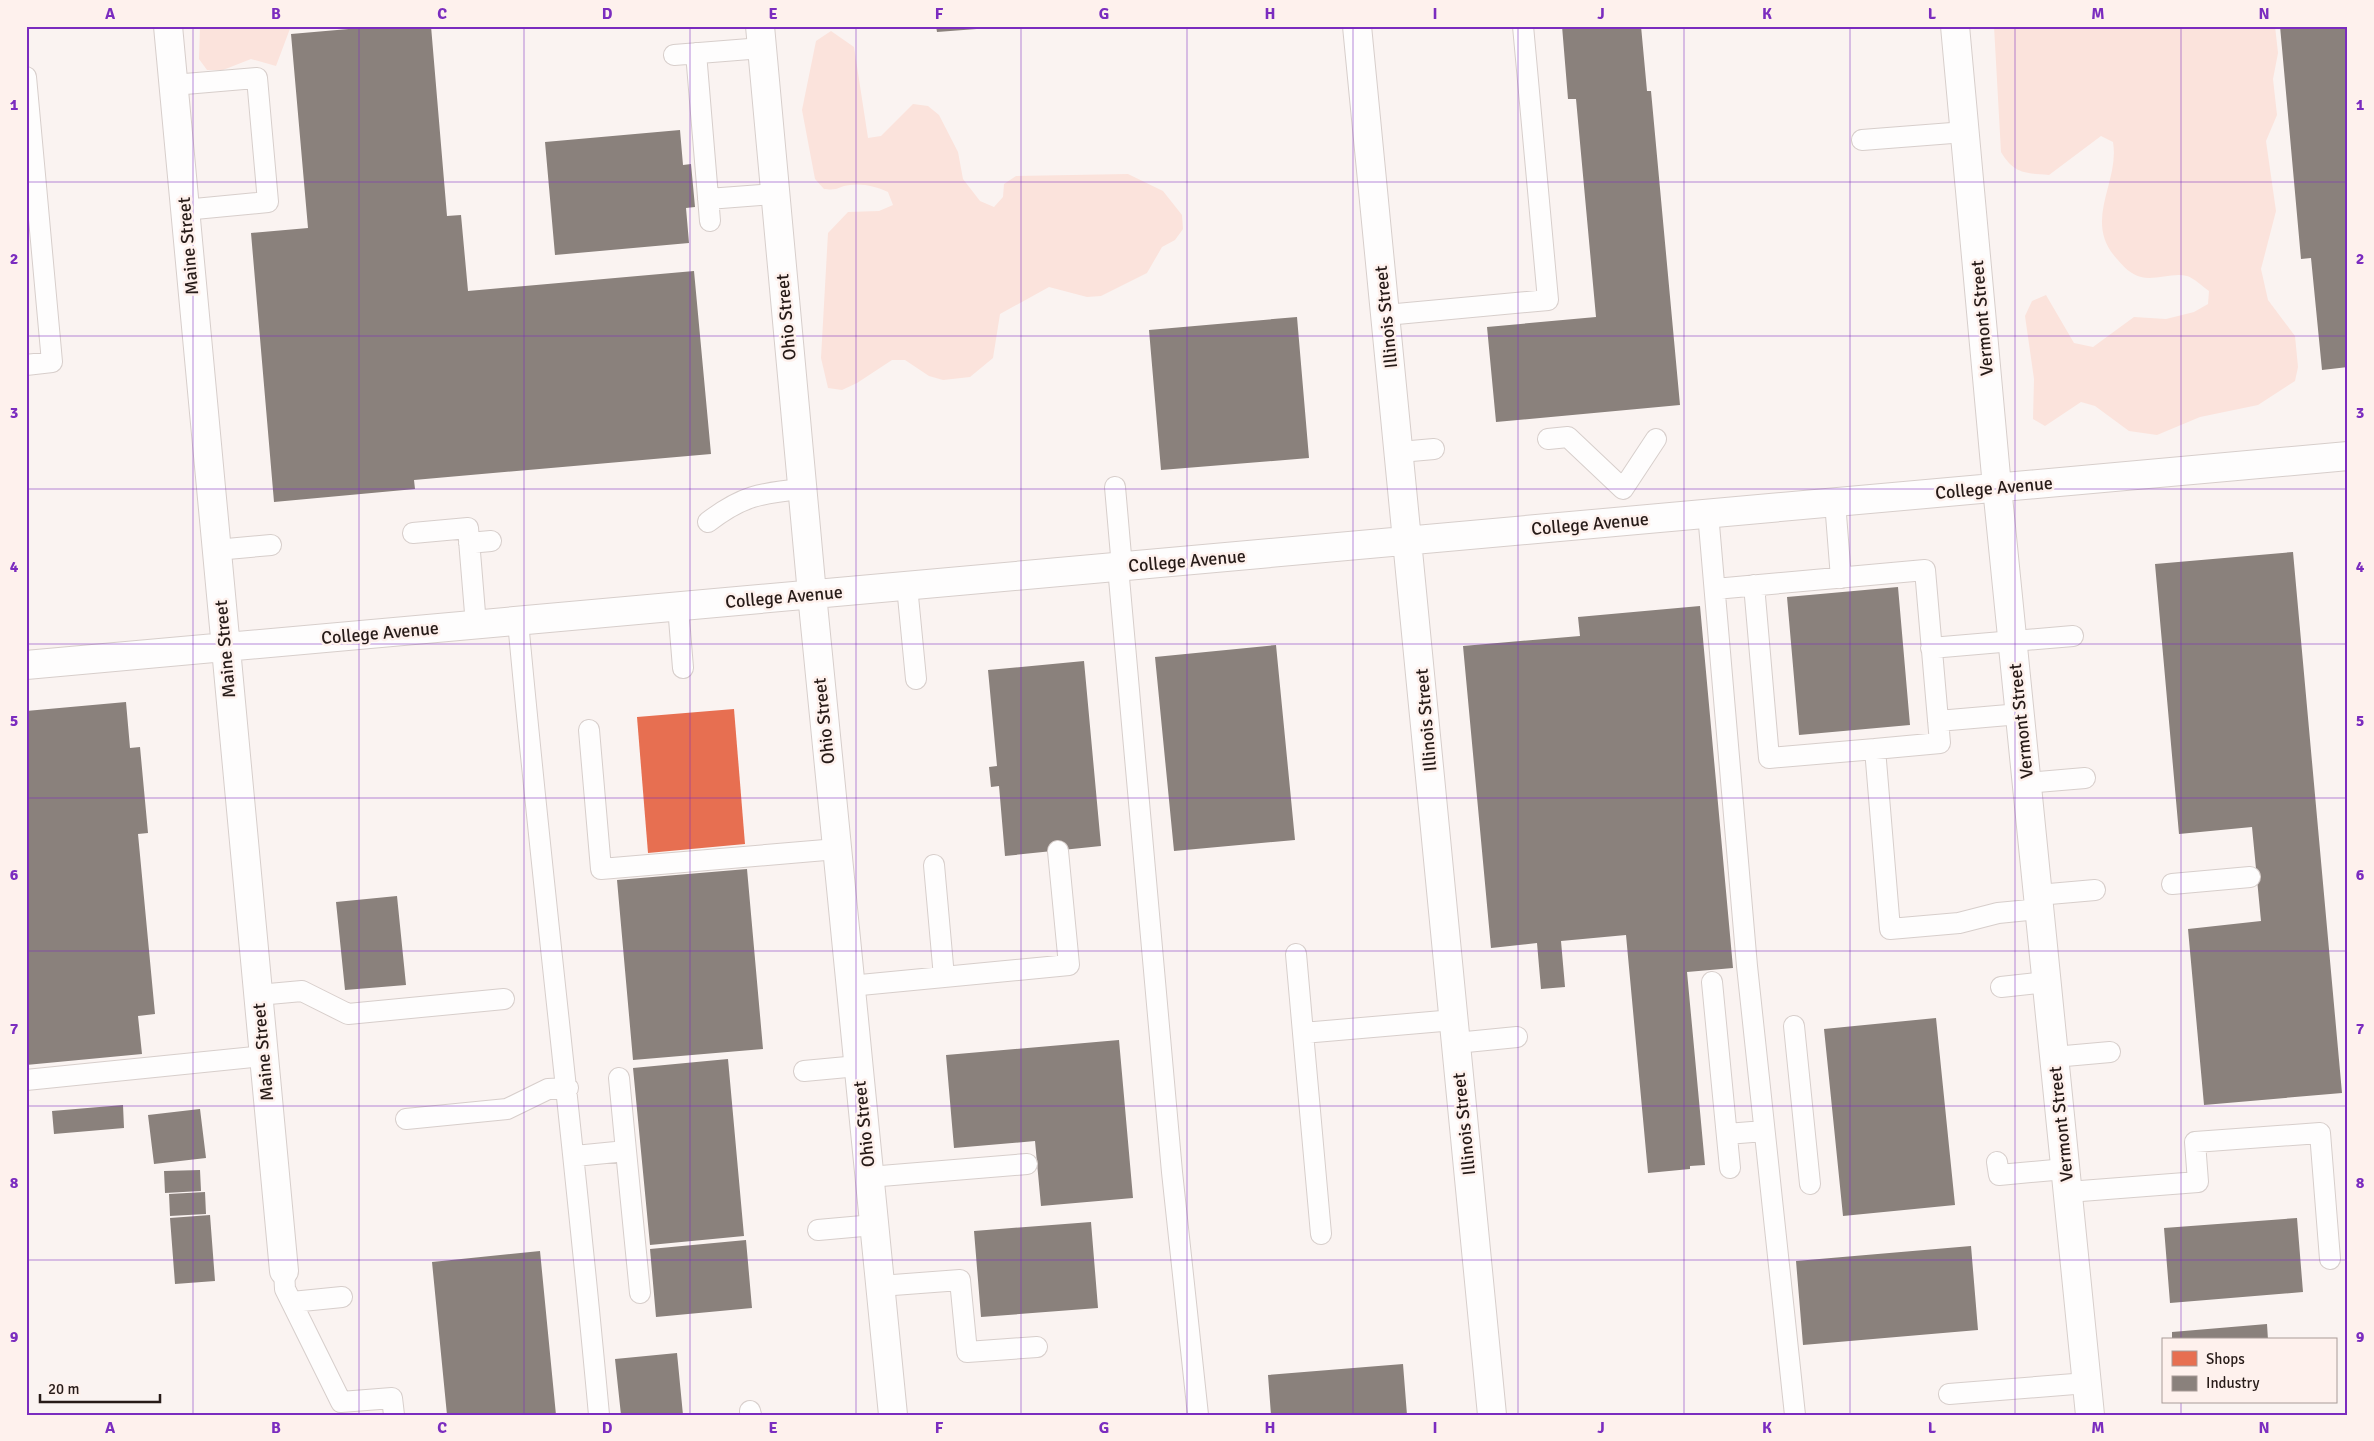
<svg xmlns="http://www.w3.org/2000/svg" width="2374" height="1441" font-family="Signika,sans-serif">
<rect width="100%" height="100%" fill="#faf3f1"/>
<path fill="#fbe3dc" d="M200,26h91l-15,40 -25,-7 -28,11h-16l-8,-11z
M1994,26h281l3,27 -5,26 4,36 -11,26 10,70 -15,58 7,31 27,36 3,31 -3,14 -37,24 -58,12 -43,18 -28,-4 -34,-25 -14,-4 -36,24 -12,-7 1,-40 -9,-63 7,-15 14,-6 28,48 19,4 41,-30 32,2 28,-7 14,-8 1,-13c-6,-4 -15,-13 -22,-15 -14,-4 -32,5 -46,1 -11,-3 -17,-10 -24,-18 -35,-38 3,-76 -4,-117l-12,-6 -52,39c-24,-2 -35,-1 -48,-23z
M831,31l23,16 14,91 13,-2 32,-32 15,2 11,9 19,37 5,27 17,22 14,6 9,-10 1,-13 12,-8 112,-2 35,17 19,24 1,14 -8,11 -13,7 -15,26 -46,23 -14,1 -38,-10 -49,27 -7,44 -23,19 -27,3 -14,-4 -24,-16h-13l-35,23 -15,7 -14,-2 -7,-30 7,-125 20,-21 31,-1 14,-6 -5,-13c-11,-5 -25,-9 -38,-7 -12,1 -10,6 -26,4l-9,-10 -13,-69 14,-69z"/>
<path fill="#e76f51" d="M734,709l11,135 -97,9 -11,-136z"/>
<path fill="#8a817c" d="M383,26h48l16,190 14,-1 7,76 226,-20 17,183 -297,26 1,9 -141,13 -23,-269 57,-5 -17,-194z
M936,26h54v2l-53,4z
M1562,26h79l6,65h4l29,314 -184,17 -9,-95 109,-10 -20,-218h-8z
M2280,26h68v341l-26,3 -11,-112 -10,1z
M680,130l3,35 8,-1 4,43 -9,1 3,35 -134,12 -10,-113z
M1297,317l12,141 -148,12 -12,-140z
M2293,552l49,541 -138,12 -16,-176 73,-8 -9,-94 -73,7 -24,-270z
M1898,587l12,138 -111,10 -12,-138z
M1700,606l33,362 -46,4 18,193 -15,1v3l-42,4 -22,-238 -65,6 4,46 -24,2 -4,-46 -46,5 -28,-302 117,-10 -2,-19z
M1276,645l19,195 -121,11 -19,-194z
M1084,661l17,185 -96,10 -6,-70 -8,1 -2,-20 8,-1 -9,-96z
M126,702l4,46 10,-1 8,86 -10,1 17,180 -17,2 4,38 -116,11v-354z
M747,869l16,180 -130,11 -16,-180z
M397,896l9,89 -61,5 -9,-88z
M1936,1018l19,187 -112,11 -19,-187z
M1119,1040l14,158 -92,8 -6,-65 -81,7 -8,-93z
M728,1059l16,177 -94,9 -17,-177z
M123,1105l1,23 -70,6 -2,-23z
M200,1109l6,49 -52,6 -6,-49z
M200,1170l1,21 -36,2 -1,-22z
M205,1192l1,22 -36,2 -1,-22z
M210,1215l5,66 -40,3 -5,-66z
M2297,1218l6,74 -133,11 -6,-75z
M1091,1222l7,86 -117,9 -7,-86z
M746,1240l6,68 -96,9 -6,-68z
M1971,1246l7,84 -175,15 -7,-84z
M540,1251l16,164h-109l-15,-153z
M2267,1324l1,16h-96v-8z
M677,1353l6,62h-62l-6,-56z
M1403,1364l4,51h-136l-3,-40z"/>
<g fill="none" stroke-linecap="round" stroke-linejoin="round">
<g stroke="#d7cecb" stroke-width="22">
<path id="service" d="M696,53l14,168
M674,55l88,-7
M26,77l9,98 -9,1
M173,85l84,-7 11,124 -84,8
M1862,140l103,-8
M708,199l67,-5
M1386,315l162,-15 -25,-274
M26,365l26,-3 -17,-187
M1548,439l20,-2 55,52 33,-50
M1400,452l34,-3
M1115,487l7,80
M1835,502l6,76
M1708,513l39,453 48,449
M708,522c34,-26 52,-29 94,-33
M413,533l55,-5 8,97
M469,543l22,-2
M216,550l55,-5
M1118,567l54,605 26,243
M1754,585l15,173 106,-9
M907,586l9,93
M1715,589l210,-19 15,173 -65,6 15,180 69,-6 39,-10 41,-4
M678,606l5,62
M518,621c24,265 57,529 81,794
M1931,648l142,-12
M1938,721l82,-7
M589,730l12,139 236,-20
M2027,783l58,-5
M934,865l10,112
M2172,884l78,-7
M2038,895l57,-5
M1296,954l7,79
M1712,982l18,186
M850,986l219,-21 -11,-114
M2001,987l46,-5
M258,995l44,-4 46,23 156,-15
M1794,1026l16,158
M1456,1043l61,-6
M2054,1057l56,-5
M804,1071l54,-5
M26,1080l238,-24
M406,1119l101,-10 41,-20 20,-1
M1727,1134l37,-3
M626,1151l14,142
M575,1156l51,-5 -7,-73
M1997,1162l2,13 66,-6
M869,1177l158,-13
M2068,1192l130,-10 -3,-40 125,-9 10,126
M818,1230l56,-5
M1321,1234l-18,-201 151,-13
M284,1271l1,18 56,113 51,-4 2,17
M880,1286l80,-6 7,72 70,-5
M292,1302l50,-5
M1949,1394l138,-11
M750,1411l1,4"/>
</g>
<g stroke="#d7cecb" stroke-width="30">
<path id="minor" d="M168,26l116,1245
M760,26l52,568 81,821
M1357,26l135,1389
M1955,26l42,461 93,928
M26,665l2322,-209"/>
</g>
<use href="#service" stroke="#fefdfd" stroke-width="20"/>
<use href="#minor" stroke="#fefdfd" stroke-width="28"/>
</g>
<path fill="none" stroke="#7b2cbf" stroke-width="1" stroke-opacity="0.55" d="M193,26v1389M359,26v1389M524,26v1389M690,26v1389M856,26v1389M1021,26v1389M1187,26v1389M1353,26v1389M1518,26v1389M1684,26v1389M1850,26v1389M2015,26v1389M2181,26v1314M26,182h2322M26,336h2322M26,489h2322M26,644h2322M26,798h2322M26,951h2322M26,1106h2322M26,1260h2322M2181,1402v13"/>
<g text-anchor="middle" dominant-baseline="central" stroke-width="5" stroke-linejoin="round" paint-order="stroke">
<g font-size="18" fill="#271b18" stroke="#fef1ed">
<text transform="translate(188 246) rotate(-95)">Maine Street</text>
<text transform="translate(786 317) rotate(-95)">Ohio Street</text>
<text transform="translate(1386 317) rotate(-96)">Illinois Street</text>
<text transform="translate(1982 318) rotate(-95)">Vermont Street</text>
<text transform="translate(1994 488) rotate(-5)">College Avenue</text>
<text transform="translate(1590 524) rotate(-5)">College Avenue</text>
<text transform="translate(1187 561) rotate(-5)">College Avenue</text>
<text transform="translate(784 597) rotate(-5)">College Avenue</text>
<text transform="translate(380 633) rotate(-5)">College Avenue</text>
<text transform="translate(225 649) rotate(-95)">Maine Street</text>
<text transform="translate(1426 720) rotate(-95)">Illinois Street</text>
<text transform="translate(824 721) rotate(-96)">Ohio Street</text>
<text transform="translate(2021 721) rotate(-96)">Vermont Street</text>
<text transform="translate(263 1052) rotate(-95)">Maine Street</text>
<text transform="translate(864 1124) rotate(-96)">Ohio Street</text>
<text transform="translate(1464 1124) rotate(-96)">Illinois Street</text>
<text transform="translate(2061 1124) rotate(-96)">Vermont Street</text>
</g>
</g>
<rect width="2374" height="1441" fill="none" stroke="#fef1ed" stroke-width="55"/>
<rect x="2162" y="1338" width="175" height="65" fill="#fef1ed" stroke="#a89b98"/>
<rect x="2172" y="1351" width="25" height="15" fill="#e76f51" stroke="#a89b98"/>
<text x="2206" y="1364" font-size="15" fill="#271b18">Shops</text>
<rect x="2172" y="1376" width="25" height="15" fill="#8a817c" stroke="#a89b98"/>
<text x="2206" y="1388" font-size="15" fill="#271b18">Industry</text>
<path d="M40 1394v8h120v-8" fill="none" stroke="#271b18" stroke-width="2.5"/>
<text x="48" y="1394" font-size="15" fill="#271b18" stroke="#fef1ed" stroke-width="4" paint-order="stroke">20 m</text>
<rect x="28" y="28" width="2318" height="1386" fill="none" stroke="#7b2cbf" stroke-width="2"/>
<g font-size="16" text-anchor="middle" font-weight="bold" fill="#7b2cbf">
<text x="110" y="19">A</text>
<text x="276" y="19">B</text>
<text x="442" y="19">C</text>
<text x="607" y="19">D</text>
<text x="773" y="19">E</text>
<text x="939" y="19">F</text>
<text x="1104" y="19">G</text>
<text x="1270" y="19">H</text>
<text x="1435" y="19">I</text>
<text x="1601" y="19">J</text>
<text x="1767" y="19">K</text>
<text x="1932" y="19">L</text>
<text x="2098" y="19">M</text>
<text x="2264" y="19">N</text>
<text x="14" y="110">1</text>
<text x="2360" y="110">1</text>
<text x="14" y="264">2</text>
<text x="2360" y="264">2</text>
<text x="14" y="418">3</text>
<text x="2360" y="418">3</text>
<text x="14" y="572">4</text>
<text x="2360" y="572">4</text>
<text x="14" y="726">5</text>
<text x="2360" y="726">5</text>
<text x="14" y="880">6</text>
<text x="2360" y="880">6</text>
<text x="14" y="1034">7</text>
<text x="2360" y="1034">7</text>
<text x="14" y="1188">8</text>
<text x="2360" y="1188">8</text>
<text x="14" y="1342">9</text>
<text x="2360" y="1342">9</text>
<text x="110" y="1433">A</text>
<text x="276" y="1433">B</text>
<text x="442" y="1433">C</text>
<text x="607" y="1433">D</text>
<text x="773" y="1433">E</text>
<text x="939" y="1433">F</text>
<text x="1104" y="1433">G</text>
<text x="1270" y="1433">H</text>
<text x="1435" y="1433">I</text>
<text x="1601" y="1433">J</text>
<text x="1767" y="1433">K</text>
<text x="1932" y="1433">L</text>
<text x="2098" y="1433">M</text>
<text x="2264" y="1433">N</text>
</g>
</svg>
